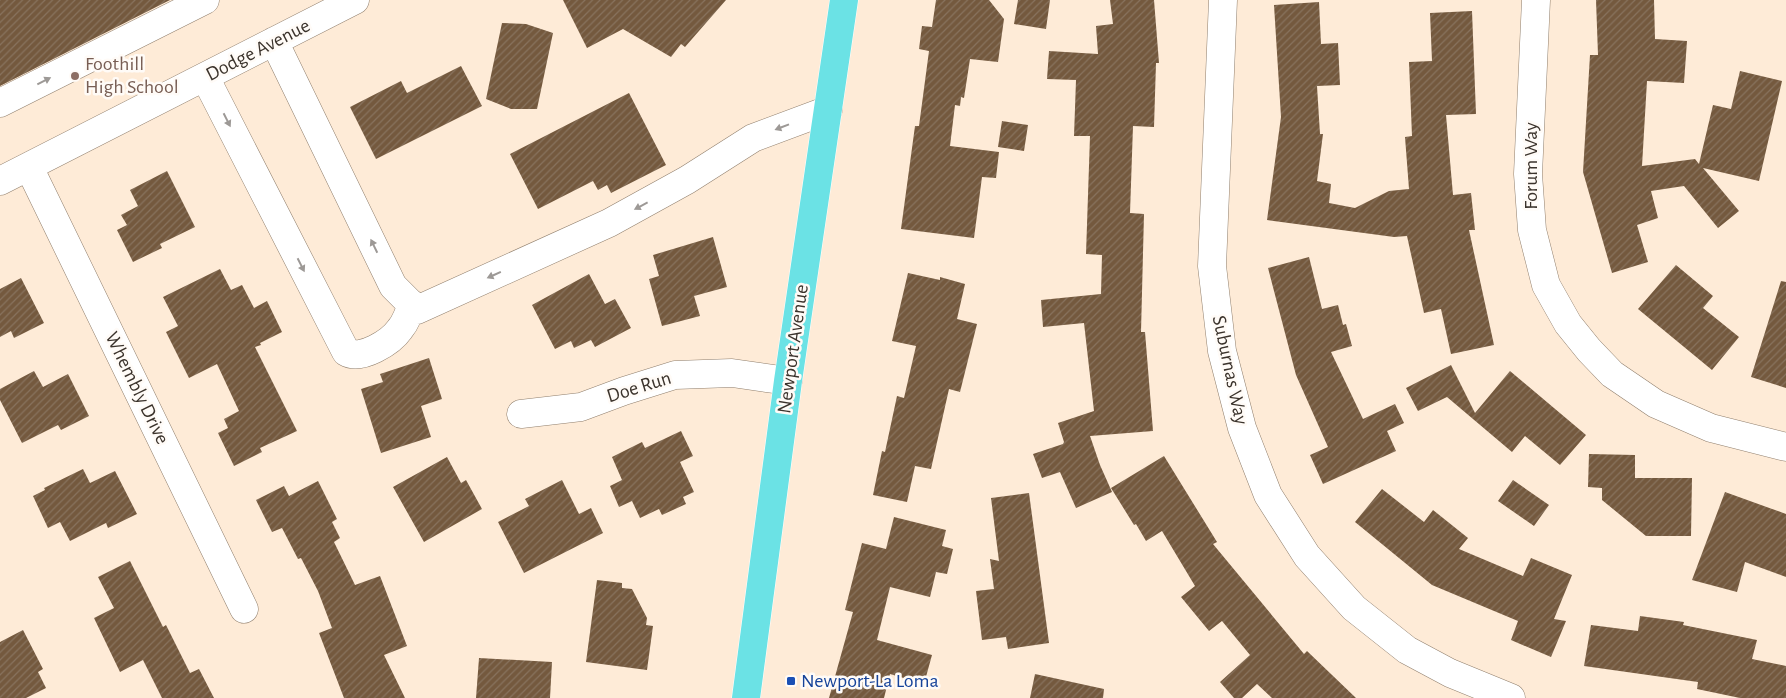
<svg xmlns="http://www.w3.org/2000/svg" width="1786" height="698" font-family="'Alegreya Sans',sans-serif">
<defs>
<pattern id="building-hatch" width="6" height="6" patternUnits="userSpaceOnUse" patternTransform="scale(1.25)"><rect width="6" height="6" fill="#74593e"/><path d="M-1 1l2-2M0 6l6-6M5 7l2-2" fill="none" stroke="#88735e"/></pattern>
</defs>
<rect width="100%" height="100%" fill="#feebd7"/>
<path fill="url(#building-hatch)" d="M0,0h170l-170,86z
M563,0h163l-41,47 -4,-3 -10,13 -48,-28 -36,19z
M936,0h53l15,19 -6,43 -28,-3 -6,39 -3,-1 -1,9 -5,-1 -5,41 49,6 -3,26 -14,-1 -8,61 -73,-9 14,-103h4l10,-75 -10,-2 3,-23 10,1z
M1018,0h32l-4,29 -32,-5z
M1110,0h44l5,63h-3l-2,64 -21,-1 -3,87 14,1 -3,118h4l8,99 -63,5 10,29 12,27 -36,16 -16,-36 -18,6 -9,-24 30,-10 1,-2 -6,-19 36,-12 -10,-88 -41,4 -2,-27 60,-6 1,-39 -16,-1 4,-118h-16l2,-56 -29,-1 2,-28 49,3 -2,-28 17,-2z
M1596,0h58l1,39 32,2 -3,42 -37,-2 -5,85 53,-7 4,5 14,-59 18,4 9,-38 42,10 -23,100 -56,-13 36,43 -21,17 -34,-42 -33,5 7,27 -21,7 11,37 -36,11 -29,-101 7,-117h8z
M1319,2l2,42 17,-1 2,42 -23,1 3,48h3l-6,47 14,3 -2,19 26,5 34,-17 20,-2 -4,-52 7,-1 -3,-74 23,-1 -2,-48 42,-2 4,103 -30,1 7,80 18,-2 4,37h-6l25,115 -43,9 -10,-45 -17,4 -17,-77 -13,1 -127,-17 14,-103 -7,-112z
M502,23l24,1 27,9 -16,76h-26l-25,-10z
M461,66l21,40 -106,53 -26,-52 51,-26 6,12z
M629,93l37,72 -55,28 -4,-8 -9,5 -5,-9 -55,28 -28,-55z
M1002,121l26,4 -4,26 -26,-4z
M167,171l28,56 -35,17 2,4 -29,14 -16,-32 10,-5 -6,-10 17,-9 -8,-16z
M713,237l14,50 -33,9 6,20 -38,10 -13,-47 10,-3 -6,-21z
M1309,257l13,52 16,-4 5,20 3,-1 6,22 -21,6 32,67 32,-15 9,19 -17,8 9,20 -73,33 -13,-29 18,-8 -32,-72 -28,-107z
M1676,265l37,31 -10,12 36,29 -27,33 -74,-61z
M220,269l11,21 11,-5 12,23 13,-7 15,31 -22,11 1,2 -6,2 42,84 -37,17 2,4 -28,14 -16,-33 10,-5 -4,-9 15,-8 -22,-47 -28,14 -23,-46 12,-6 -15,-29z
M908,273l32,7v-3l25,7 -8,35 20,5 -17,68 -11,-3 -18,80 -16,-3 -8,36 -34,-7 9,-44 3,1 12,-56 7,2 12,-52 -24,-5z
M589,274l16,30 10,-5 16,29 -36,19 -4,-7 -17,8 -3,-7 -16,8 -23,-44z
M21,278l23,45 -30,15 -3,-7 -11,6v-48z
M1781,281l5,1v106l-35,-11z
M429,358l13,41 -21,7 10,31 -50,16 -20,-64 22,-7 -3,-8z
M1451,365l24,48 35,-42 76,64 -26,30 -35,-29 -13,16 -65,-55 -29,14 -12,-23z
M34,371l9,16 25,-13 21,42 -28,14 -3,-5 -36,18 -22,-43v-11z
M681,431l12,25 -13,6 14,30 -11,5 3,7 -24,11 -3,-6 -19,9 -8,-17 -13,6 -9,-21 12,-6 -10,-23 30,-15 3,6z
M1589,454l46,1v23h57l-1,58h-45l-44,-36v-12l-14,-1z
M1164,456l53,86 -4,2 91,110 3,-3 49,47h-84l-15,-14 -15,14h-8l-14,-16 30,-27 -28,-34 -13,10 -28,-34 14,-11 -33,-55 -16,10 -10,-17 -2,1 -23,-37z
M447,457l14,26 5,-3 16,29 -58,33 -31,-55z
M83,469l7,14 25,-12 22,43 -29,14 -2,-5 -36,18 -10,-19 -12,6 -15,-32 12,-6 -1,-2z
M562,480l17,34 12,-6 12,25 -79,40 -26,-51 31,-16 -4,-7z
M1513,480l36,25 -15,21 -36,-25z
M318,481l19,38 -5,3 8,16 -6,4 21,43 25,-9 27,70 -23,9 21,43h-61l-25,-65 13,-5 -14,-37 -17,-33 -3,1 -16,-31 -10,4 -16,-32 28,-14 5,10z
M1382,489l42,33 9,-12 35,28 -9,11 64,27 8,-18 41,17 -18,44 12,2 -15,36 -40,-17 7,-19 -86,-36 -77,-63z
M1725,492l61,22v63l-41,-15 -8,30 -45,-12z
M1029,493l20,150 -41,6 -2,-12 -24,3 -6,-49 18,-2 -4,-30 9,2 -8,-63z
M894,517l52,13 -4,16 11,3 -6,25 -11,-2 -6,25 -40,-10 -13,53 55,15 -8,29 -34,-10 -6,24h-55l24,-86 -8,-2 17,-67 24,6z
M130,561l33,66 3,-2 24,48 9,-4 15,29h-52l-19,-38 -23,12 -26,-54 20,-10 -16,-31z
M597,580l25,3v5l10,1 15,29 -1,7 7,1 -6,44 -61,-8z
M1640,616l44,6 -1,3 74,15 -5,19 34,7v32h-46l-43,-9 1,-7 -114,-16 7,-41 47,6z
M23,630l20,39 -5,3 8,16 -20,10h-26v-56z
M479,658l73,4 -2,36h-74z
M1035,674l69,15 -1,9h-73z"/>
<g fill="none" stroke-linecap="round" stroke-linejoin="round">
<g stroke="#907f6d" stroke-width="29">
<path id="minor" d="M1223,0l-11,266 10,85 20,77 26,67 39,61 47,52 53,42 43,23 61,25
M1536,0l-8,174 4,56 14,55 22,39 21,26 23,24 44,30 55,24 75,19
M274,41l119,245 24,24 192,-87 78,-43 66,-42 75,-28
M205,77l141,275c15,9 45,-10 54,-23 6,-7 9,-16 12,-25
M0,103l205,-103
M29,167l215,442
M0,181l355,-181
M521,414l60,-7 43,-16 51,-16 57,-2 56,8"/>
</g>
<g stroke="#fff" stroke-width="29">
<path id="major" d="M746,698l42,-317 56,-381"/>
</g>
<use href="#minor" stroke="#fff" stroke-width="28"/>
<use href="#major" stroke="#6be2e5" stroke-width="28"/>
</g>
<defs><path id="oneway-solid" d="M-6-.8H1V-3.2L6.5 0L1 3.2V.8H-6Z" transform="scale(1.25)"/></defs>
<g fill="#9d9996">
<use href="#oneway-solid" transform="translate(44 81) rotate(-27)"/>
<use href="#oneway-solid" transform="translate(227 120) rotate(63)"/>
<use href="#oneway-solid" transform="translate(782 127) rotate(159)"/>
<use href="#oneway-solid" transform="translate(641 206) rotate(152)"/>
<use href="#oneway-solid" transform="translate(374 246) rotate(-116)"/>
<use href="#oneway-solid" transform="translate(301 265) rotate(63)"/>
<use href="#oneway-solid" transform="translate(494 275) rotate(156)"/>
</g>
<circle fill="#8d6e63" stroke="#fffbf7" stroke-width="2" cx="75" cy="76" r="5"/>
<rect fill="#1a4fb4" stroke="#fffbf7" stroke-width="2" x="786" y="676" width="10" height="10" rx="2.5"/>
<g text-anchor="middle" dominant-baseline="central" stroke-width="5" stroke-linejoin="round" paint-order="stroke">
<g font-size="20" fill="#3b332c" stroke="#fffbf7">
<text transform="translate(258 50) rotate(-27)">Dodge Avenue</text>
<text transform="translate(1531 166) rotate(-90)">Forum Way</text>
<text transform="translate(793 349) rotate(-82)">Newport Avenue</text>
<text transform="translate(1230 370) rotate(78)">Suburnas Way</text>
<text transform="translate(639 387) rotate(-17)">Doe Run</text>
<text transform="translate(137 388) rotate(64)">Whembly Drive</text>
</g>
<g font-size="20" fill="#785e54" stroke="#fffbf7" text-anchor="start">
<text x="85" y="64">Foothill<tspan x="85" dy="23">High School</tspan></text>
</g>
<g font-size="20" fill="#164399" stroke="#fffbf7" text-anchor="start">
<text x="801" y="681">Newport-La Loma</text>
</g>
</g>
</svg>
